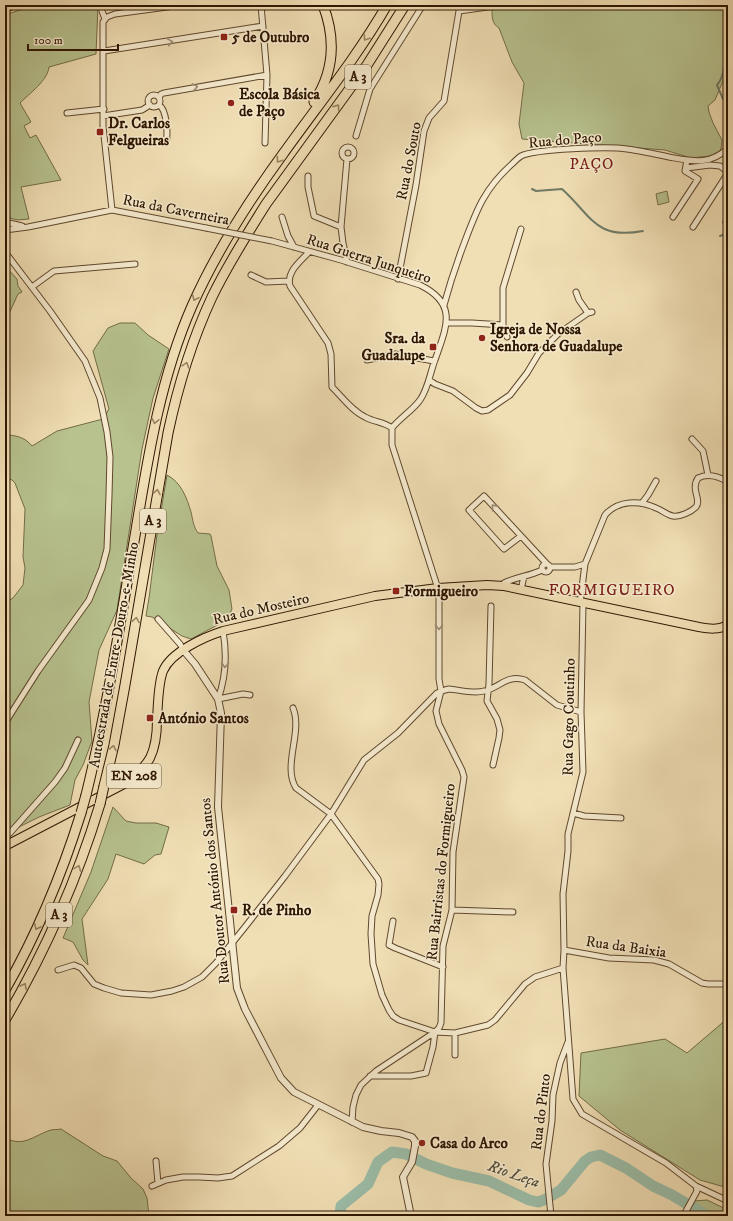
<svg xmlns="http://www.w3.org/2000/svg" width="733" height="1221" font-family="'IM FELL DW Pica',serif">
<rect width="100%" height="100%" fill="#f0deb4"/>
<filter id="stains"><feTurbulence type="fractalNoise" baseFrequency=".005" numOctaves="4"/><feColorMatrix values="0 0 0 0 .2 0 0 0 0 .09 0 0 0 0 .02 0 0 0 .5 -.17"/></filter>
<radialGradient id="worn" r=".72"><stop offset=".6" stop-color="#630" stop-opacity="0"/><stop offset="1" stop-color="#630" stop-opacity=".3"/></radialGradient>
<path fill="#b7c28f" stroke="#736c48" d="M35,5h63l-2,49 -47,13c-1,13 -20,27 -29,36l11,19 -7,4 6,12 6,-3 25,45 -40,7 8,32 -11,1 -13,-3v-202z
M524,5h204v64l-13,31 -7,6 1,6 4,11 9,17 -1,9 -3,3 -9,4 -18,2 -26,-8 -143,-11 -3,-15 5,-41 -12,-21 -13,-34c-7,-4 -7,-11 -7,-18z
M667,191l2,11 -11,3 -2,-11z
M5,266l12,13 1,7 4,6 -4,2 -10,22 -3,3z
M120,323h15l13,12 21,14 -16,49 -11,51 -25,161 -18,40 -6,31 -4,21 3,39 -9,24 -8,15 -5,25 -31,12 -34,17v-231l8,-5 10,-13 2,-17 -2,-11 2,-48 -10,-26 -3,-3 -7,-3v-42c10,0 20,2 27,11l25,-15 46,-12 6,-10 -16,-58 15,-23z
M167,475c14,7 20,23 24,37 2,8 2,14 7,21l12,1 1,2 6,30 12,24 3,19 -1,2v9l-6,1 -34,18 -9,-3 -30,-19 -6,-1 3,-18 8,-63z
M113,807l13,14 10,2h20l13,4 -8,27 -6,1 -11,9 -28,-10 -8,25 -26,40 6,46 -5,-5 -10,-18 -10,-4 28,-66z
M728,1018v170l-28,-8 -80,-50 -41,-34 2,-43 84,-14 22,14z
M61,1129l42,27 14,5 14,17 12,11 4,9 2,18h-144v-78c18,9 27,-1 43,-7 3,-2 9,-1 13,-2z
M707,1200l21,10v6h-41v-3l7,-12z"/>
<g fill="none" stroke-linecap="round" stroke-linejoin="round">
<path stroke="#707a65" stroke-width="2" d="M726,5l2,13
M728,52c-6,12 -2,23 -11,33l6,14 5,6
M532,189l4,2 26,-2c30,27 33,51 81,42
M720,236l8,-3"/>
<path stroke="#9bbda8" stroke-width="11" d="M340,1216l1,-10 27,-22 10,-22 14,-10 14,2 20,10 26,9 37,8 40,19 9,2 6,-2 17,-10 24,-29 6,-4 9,-2 26,13 27,18 19,9 35,21"/>
<g stroke="#5f482e" stroke-width="7">
<path id="minor" d="M102,5v6l3,8
M261,5l6,70 -2,68
M459,11l43,-6
M104,51l159,-25
M148 101a6 6 0 1 1 12 0a6 6 0 1 1-12 0Z
M159,98l2,-4 3,-1 103,-18
M159,105c8,5 9,29 7,38
M67,113l37,-4
M103,116l39,-6 8,-5
M356,136l14,-47 53,-84
M342 153a6 6 0 1 1 12 0a6 6 0 1 1-12 0Z
M686,168l24,-3 10,1 8,6
M308,176v11l6,29 27,11
M112,210l-9,-84v-104l4,-5 8,-3 67,-9
M282,217l6,19 6,11
M673,217l25,-38 -13,-8 2,-11
M5,222l17,4
M726,222l2,-3
M693,227l35,-54
M5,230l23,-3 84,-17 94,18
M272,241l69,19 79,25c39,19 26,43 15,75 -5,13 -7,29 -15,40 -6,9 -21,19 -28,28v17l47,147v87l2,12 -5,20 3,13 23,46 2,7 -11,75 -1,58 -9,36 -2,77 -2,5 -4,4 -59,39 -15,14 -5,10 -3,12 -1,15
M5,252l45,59 35,50 15,37 7,34 3,25 -1,38 -2,54 -5,19 -13,32 -51,71 -33,52
M309,252c-9,10 -23,20 -19,34l38,57 3,11 1,33c10,10 20,24 33,30 9,5 19,5 27,11
M347,262l-4,-19 -2,-16 6,-68
M251,275l15,7 23,-1
M398,279l18,-94 8,-54 5,-13 15,-17 16,-96
M32,287l22,-16 81,-7
M576,292l3,8 9,13
M444,305c6,-22 13,-43 21,-64 12,-32 20,-53 47,-77 2,-2 6,-6 9,-8 14,-7 88,-10 106,-7 14,2 28,5 42,8 23,4 41,9 59,-9
M446,323h26l31,2v-37l18,-59
M503,325l4,12
M367,360l28,-6 39,7
M429,380l6,4 18,7 23,17 6,3 6,-1 22,-15 17,-22 12,-20 19,-19 30,-21 4,-1
M692,439l11,12 5,24
M642,503l6,-8 8,-14
M521,536l-17,13 -35,-39 15,-14 62,67
M542 568a4 4 0 1 1 8 0a4 4 0 1 1-8 0Z
M550,567h25l10,-3
M504,586v-3c12,-6 26,-7 38,-13
M521,590l3,-14
M580,603l5,-39 20,-49c13,-15 35,-15 51,-7 6,2 11,7 17,8 7,1 18,-4 23,-9 6,-8 -6,-17 2,-29 10,-5 20,-2 30,4
M583,603l-2,109 2,60 -15,62v17l-5,43 1,56 -1,18 10,131 9,15 84,49 30,23 32,15
M491,606l-2,78 -2,17 10,18 3,11 -1,8 -6,27
M158,619l22,25 4,7
M223,631c4,23 3,46 -5,68l25,-5 7,1
M293,708c10,24 -11,58 3,80l35,26 47,65 1,5 -1,11 -6,21 -1,18 2,30 9,31 7,15 4,6 6,4 36,12 20,1 33,-8 7,-5 30,-36 10,-7 28,-9
M573,813l11,3 37,2
M5,836l5,-3 45,-51 10,-14 13,-28
M452,910l61,2
M393,921l-4,24 6,3 48,19
M564,950l45,8 45,2 15,4 33,19 6,1h20
M58,970l16,-5 7,3 13,16 10,4 17,5 30,2 21,-4 12,-4 18,-10 14,-14 29,-36 40,-51 46,-62 33,-54 34,-27 39,-40 8,-3 4,-1c11,1 25,5 35,2 16,-3 22,-17 41,-11l32,25 24,7
M455,1055v-22
M370,1076h41l15,-3 7,-26 2,-15
M156,1161l2,22
M152,1186l14,-6 17,-3h16l19,1 14,-2 47,-30 21,-18 18,-23
M551,1216l-5,-52 6,-43 1,-26 7,-32 8,-21
M686,1216l-1,-3 12,-22 -1,-5"/>
</g>
<g stroke="#5f482e" stroke-width="8">
<path id="tertiary" d="M184,651l11,13 23,35 3,14 -3,94 19,181 8,21 36,69 13,14 69,35 18,4 18,2 13,4 3,4v5l-3,16 -9,15 8,39"/>
</g>
<g stroke="#2f1601" stroke-width="10">
<path id="primary" d="M5,846l119,-62c9,-7 20,-15 26,-26 6,-12 7,-25 7,-38 1,-15 1,-36 6,-49 8,-19 41,-34 60,-40l152,-35 63,-8 49,-3 17,1 195,41c11,2 19,3 29,-2"/>
</g>
<g stroke="#2f1601" stroke-width="11">
<path id="motorway" d="M5,7l6,-2
M314,102c20,-30 22,-63 9,-97
M104,786l10,-41 11,-60 43,-252c10,-47 24,-93 44,-136 16,-33 35,-63 54,-93l101,-139 38,-60
M86,795c21,-85 34,-172 49,-259 13,-79 25,-157 57,-230 24,-54 56,-104 91,-152 35,-49 74,-97 104,-149
M5,990c32,-56 57,-116 76,-177
M5,1020c40,-68 72,-140 95,-216"/>
</g>
<use href="#minor" stroke="#f5eace" stroke-width="5"/>
<use href="#tertiary" stroke="#f5eace" stroke-width="6"/>
<use href="#primary" stroke="#f0deb4" stroke-width="8"/>
<use href="#motorway" stroke="#f0deb4" stroke-width="9"/>
<g stroke="#5f482e" stroke-width="7" stroke-linecap="butt">
<path id="minor-bridge" d="M206,228l66,13"/>
</g>
<g stroke="#2f1601" stroke-width="11" stroke-linecap="butt">
<path id="motorway-bridge" d="M100,804l4,-18
M81,813l5,-18"/>
</g>
<use href="#minor-bridge" stroke="#f5eace" stroke-width="5"/>
<use href="#motorway-bridge" stroke="#f0deb4" stroke-width="9"/>
</g>
<defs><path id="oneway-chevron" d="M-2-3.5L2.5 0L-2 3.5" fill="none" stroke-width="1.6" stroke-linecap="round" stroke-linejoin="round"/></defs>
<g stroke="#998463">
<use href="#oneway-chevron" transform="translate(366 38) rotate(124)"/>
<use href="#oneway-chevron" transform="translate(337 107) rotate(-55)"/>
<use href="#oneway-chevron" transform="translate(279 160) rotate(124)"/>
<use href="#oneway-chevron" transform="translate(195 298) rotate(114)"/>
<use href="#oneway-chevron" transform="translate(186 365) rotate(-72)"/>
<use href="#oneway-chevron" transform="translate(155 421) rotate(103)"/>
<use href="#oneway-chevron" transform="translate(157 492) rotate(-80)"/>
<use href="#oneway-chevron" transform="translate(136 620) rotate(-81)"/>
<use href="#oneway-chevron" transform="translate(113 748) rotate(-78)"/>
<use href="#oneway-chevron" transform="translate(78 868) rotate(-69)"/>
<use href="#oneway-chevron" transform="translate(37 927) rotate(115)"/>
<use href="#oneway-chevron" transform="translate(24 986) rotate(-61)"/>
</g>
<g stroke="#9c8b72">
<use href="#oneway-chevron" transform="translate(170 42) rotate(-9)"/>
<use href="#oneway-chevron" transform="translate(195 87) rotate(-10)"/>
<use href="#oneway-chevron" transform="translate(494 507) rotate(-132)"/>
<use href="#oneway-chevron" transform="translate(439 627) rotate(90)"/>
<use href="#oneway-chevron" transform="translate(225 665) rotate(94)"/>
</g>
<g fill="#8f2418" stroke="#f5eace" stroke-width="1.5">
<rect x="220" y="33" width="8" height="8" rx="2"/>
<circle cx="231" cy="103" r="4"/>
<rect x="96" y="128" width="8" height="8" rx="2"/>
<circle cx="482" cy="338" r="4"/>
<rect x="429" y="343" width="8" height="8" rx="2"/>
<rect x="392" y="587" width="8" height="8" rx="2"/>
<rect x="146" y="714" width="8" height="8" rx="2"/>
<rect x="230" y="906" width="8" height="8" rx="2"/>
<circle cx="422" cy="1143" r="4"/>
</g>
<g text-anchor="middle" dominant-baseline="central" stroke-width="3" stroke-linejoin="round" paint-order="stroke">
<g fill="#f5eace" stroke="#6a563e" stroke-width="1">
<rect x="345" y="65" width="26" height="24" rx="3"/>
<rect x="140" y="509" width="26" height="24" rx="3"/>
<rect x="107" y="764" width="54" height="24" rx="3"/>
<rect x="46" y="903" width="26" height="24" rx="3"/>
</g>
<g font-size="14" font-weight="bold" fill="#2f1601">
<text x="358" y="77">A 3</text>
<text x="153" y="521">A 3</text>
<text x="134" y="776">EN 208</text>
<text x="59" y="915">A 3</text>
</g>
<g font-size="15" font-weight="bold" fill="#2f1601" stroke="#f5eace" text-anchor="start">
<text x="232" y="37">5 de Outubro</text>
<text x="239" y="94">Escola Básica<tspan x="239" dy="17">de Paço</tspan></text>
<text x="108" y="123">Dr. Carlos<tspan x="108" dy="17">Felgueiras</tspan></text>
<text x="490" y="329">Igreja de Nossa<tspan x="490" dy="17">Senhora de Guadalupe</tspan></text>
<text x="425" y="338" text-anchor="end">Sra. da<tspan x="425" dy="17">Guadalupe</tspan></text>
<text x="404" y="591">Formigueiro</text>
<text x="158" y="718">António Santos</text>
<text x="242" y="910">R. de Pinho</text>
<text x="430" y="1143">Casa do Arco</text>
</g>
<g font-size="15" fill="#2f1601" stroke="#f5eace">
<text transform="translate(565 140) rotate(-5)">Rua do Paço</text>
<text transform="translate(409 161) rotate(-79)">Rua do Souto</text>
<text transform="translate(176 210) rotate(11)">Rua da Caverneira</text>
<text transform="translate(369 259) rotate(18)">Rua Guerra Junqueiro</text>
<text transform="translate(261 609) rotate(-13)">Rua do Mosteiro</text>
<text transform="translate(114 655) rotate(-80)">Autoestrada de Entre-Douro-e-Minho</text>
<text transform="translate(569 717) rotate(-89)">Rua Gago Coutinho</text>
<text transform="translate(441 872) rotate(-84)">Rua Bairristas do Formigueiro</text>
<text transform="translate(215 891) rotate(-96)">Rua Doutor António dos Santos</text>
<text transform="translate(626 947) rotate(8)">Rua da Baixia</text>
<text transform="translate(541 1112) rotate(-83)">Rua do Pinto</text>
</g>
<g font-size="16" letter-spacing="1" fill="#7a1f14" stroke="#f5eace">
<text x="592" y="164">PAÇO</text>
<text x="612" y="590">FORMIGUEIRO</text>
</g>
<g font-size="16" font-style="italic" fill="#55503b" stroke="#f5eace">
<text transform="translate(514 1174) rotate(19)">Rio Leça</text>
</g>
</g>
<rect width="733" height="1221" fill="none" stroke="#f0deb4" stroke-width="20"/>
<rect x="6" y="6" width="721" height="1209" fill="none" stroke="#2f1601" stroke-width="2"/>
<rect x="10" y="10" width="713" height="1201" fill="none" stroke="#2f1601"/>
<path d="M28 44v6h90v-6" fill="none" stroke="#2f1601" stroke-width="2"/>
<text x="34" y="44" font-size="12" fill="#2f1601" stroke="#f5eace" stroke-width="3" paint-order="stroke">100 m</text>
<rect width="100%" height="100%" filter="url(#stains)"/>
<rect width="100%" height="100%" fill="url(#worn)"/>
</svg>
